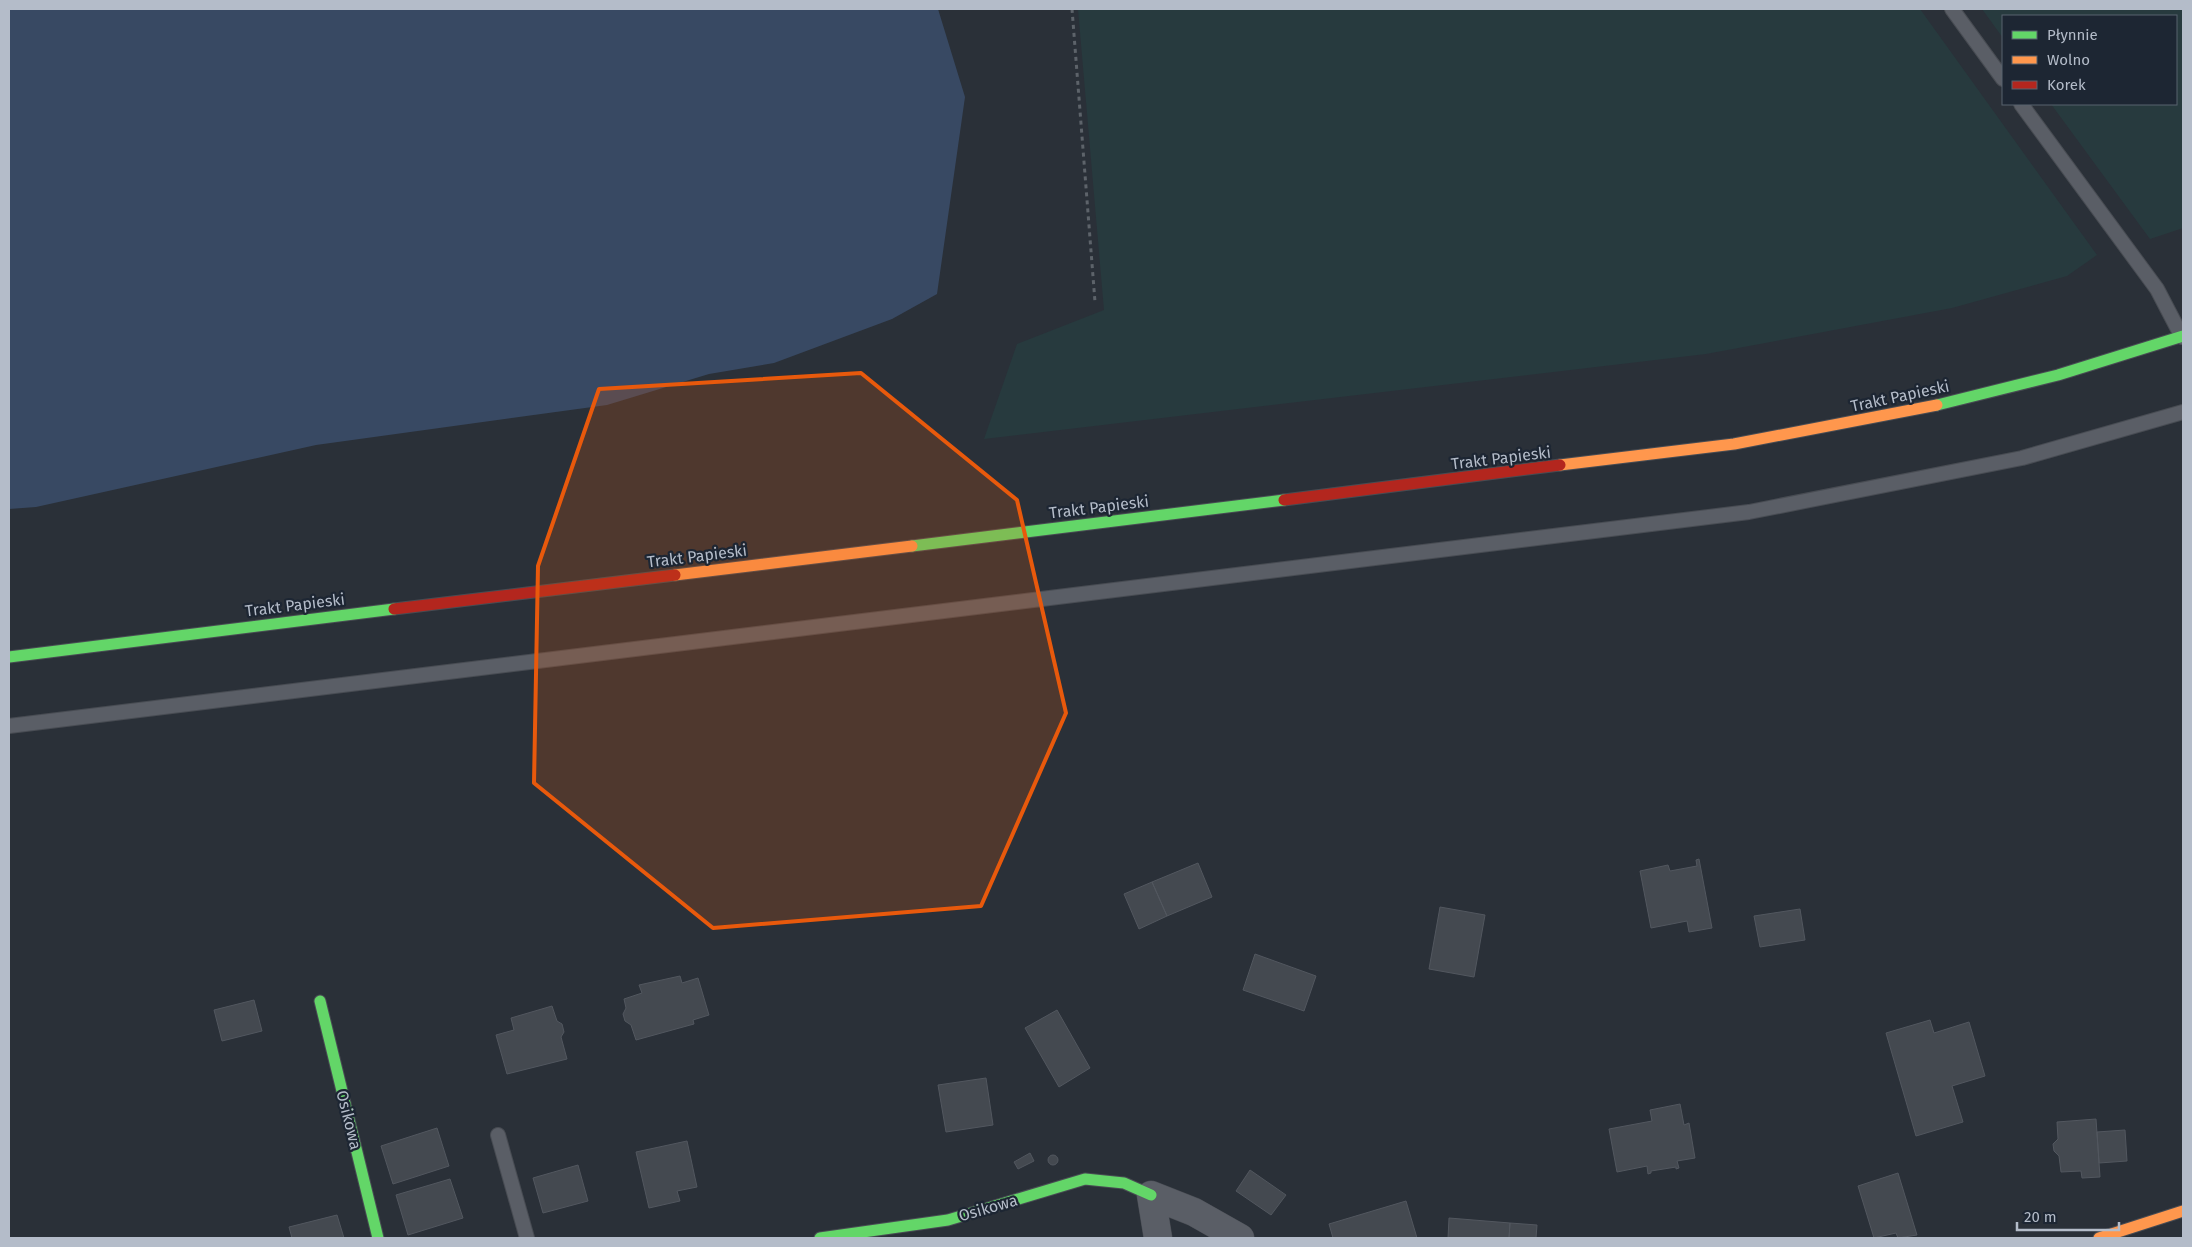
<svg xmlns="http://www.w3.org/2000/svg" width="2192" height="1247" font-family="'Fira Sans',sans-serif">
<rect width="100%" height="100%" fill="#2a3038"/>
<path fill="#273a3e" d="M1078,9h842l177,246 -30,21 -115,32 -246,46 -722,85 33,-95 87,-34z
M1982,9h201v219l-33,11 -99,-135h125v-88h-173v22z"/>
<path fill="#384963" d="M9,9h929l27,88 -28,197 -45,25 -118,44 -65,11 -102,31 -291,40 -280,62 -27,2z"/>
<path fill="#444950" stroke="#52575f" d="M1699,859l13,69 -23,4 -2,-11 -36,7 -11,-57 28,-6 2,6 27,-5 -1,-6z
M1198,863l14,34 -45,19 -15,-34z
M1152,882l15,34 -28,13 -15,-35z
M1440,907l45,8 -11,62 -45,-8z
M1800,909l5,31 -45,7 -6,-31z
M1255,954l61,22 -12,35 -61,-21z
M680,976l2,7 16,-5 11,37 -16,5 1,4 -58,16 -5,-15 -6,-4 -2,-7 3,-6 -2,-9 18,-6 -3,-8z
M254,1000l8,31 -40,10 -8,-31z
M552,1006l5,15 5,3 2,8 -3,5 6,22 -60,15 -11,-39 18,-5 -3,-12z
M1057,1010l33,58 -31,19 -34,-59z
M1930,1020l4,13 35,-11 16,54 -33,10 11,36 -47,14 -30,-103z
M986,1078l7,47 -47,7 -8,-47z
M1680,1104l4,21 5,-2 6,35 -18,3 2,7 -3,1v-2l-25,4v2l-3,1 -1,-8 -30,6 -8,-43 43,-8 -2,-11z
M2096,1119l4,58 -18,1 -1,-7 -20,1 -2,-16 -5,-5 -1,-7 5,-5 -1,-17z
M437,1128l12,38 -56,18 -12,-38z
M2125,1130l2,31 -28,2 -2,-31z
M687,1141l10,46 -20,4 3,10 -31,7 -13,-56z
M1030,1153l4,8 -16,8 -4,-7z
M1048 1160a5 5 0 1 1 10 0a5 5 0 1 1-10 0Z
M578,1165l10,36 -45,12 -10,-35z
M1250,1170l36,25 -15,20 -35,-24z
M1898,1173l19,62 -19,3 -2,-5 -22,5 -16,-52z
M450,1179l13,39 -55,17 -12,-40z
M1406,1201l11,37h-84l-4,-14z
M337,1215l7,23h-52l-3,-11z
M1449,1218l61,5 -1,15h-61z
M1510,1223l27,2 -1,13h-27z"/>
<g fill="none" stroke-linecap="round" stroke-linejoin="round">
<g stroke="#484c53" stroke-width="16">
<path id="lane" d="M1952,9l51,70
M2021,104l136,185 25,48
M9,726l1740,-214 273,-54 161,-46
M498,1135l29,103"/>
</g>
<g stroke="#484c53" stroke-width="29">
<path id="street" d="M1158,1238l-7,-43 43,17 46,26"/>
</g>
<g stroke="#484c53" stroke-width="13">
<path id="fast" d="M1937,405l121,-30 125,-39
M912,546l372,-46
M9,657l385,-48
M320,1001l58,237
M820,1238l128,-18 137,-41 39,4 27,12"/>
</g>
<g stroke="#484c53" stroke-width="13">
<path id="slow" d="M1560,465l174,-21 203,-39
M675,575l237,-29
M2099,1238l84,-27"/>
</g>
<g stroke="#484c53" stroke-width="13">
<path id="jam" d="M1284,500l276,-35
M394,609l281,-34"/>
</g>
<path stroke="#5d636a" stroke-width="3" stroke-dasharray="4 4" stroke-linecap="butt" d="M1072,9l23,293"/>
<use href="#lane" stroke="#5a5e66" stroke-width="14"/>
<use href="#street" stroke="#5a5e66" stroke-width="28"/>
<use href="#fast" stroke="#63d668" stroke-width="11"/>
<use href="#slow" stroke="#ff974d" stroke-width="11"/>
<use href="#jam" stroke="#b3261e" stroke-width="11"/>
</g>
<path fill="#e8590c" fill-opacity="0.2" stroke="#e8590c" stroke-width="4" stroke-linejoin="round" d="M861,373l156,127 49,213 -85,193 -268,22 -179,-145 4,-217 61,-177z"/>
<g text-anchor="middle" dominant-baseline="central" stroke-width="4.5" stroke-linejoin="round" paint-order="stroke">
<g font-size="16" fill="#b4bcc9" stroke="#1d2633">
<text transform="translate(1900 396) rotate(-12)">Trakt Papieski</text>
<text transform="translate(1501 458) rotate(-7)">Trakt Papieski</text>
<text transform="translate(1099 507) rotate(-7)">Trakt Papieski</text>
<text transform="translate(697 556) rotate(-7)">Trakt Papieski</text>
<text transform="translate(295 605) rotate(-7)">Trakt Papieski</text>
<text transform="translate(349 1120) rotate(76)">Osikowa</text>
<text transform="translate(988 1208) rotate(-16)">Osikowa</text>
</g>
</g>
<rect width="2192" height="1247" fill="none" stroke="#b4bcc9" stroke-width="20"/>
<rect x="2002" y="15" width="175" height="90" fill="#1d2633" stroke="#59626f"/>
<rect x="2012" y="31" width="25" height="8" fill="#63d668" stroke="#59626f"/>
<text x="2047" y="40" font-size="15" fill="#b4bcc9">Płynnie</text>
<rect x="2012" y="56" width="25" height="8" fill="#ff974d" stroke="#59626f"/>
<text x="2047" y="65" font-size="15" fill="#b4bcc9">Wolno</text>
<rect x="2012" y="81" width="25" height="8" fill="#b3261e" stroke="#59626f"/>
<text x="2047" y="90" font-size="15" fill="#b4bcc9">Korek</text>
<path d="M2017 1222v8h102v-8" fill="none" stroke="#b4bcc9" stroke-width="2.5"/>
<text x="2024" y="1222" font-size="15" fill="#b4bcc9" stroke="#1d2633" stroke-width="4" paint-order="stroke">20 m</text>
</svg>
